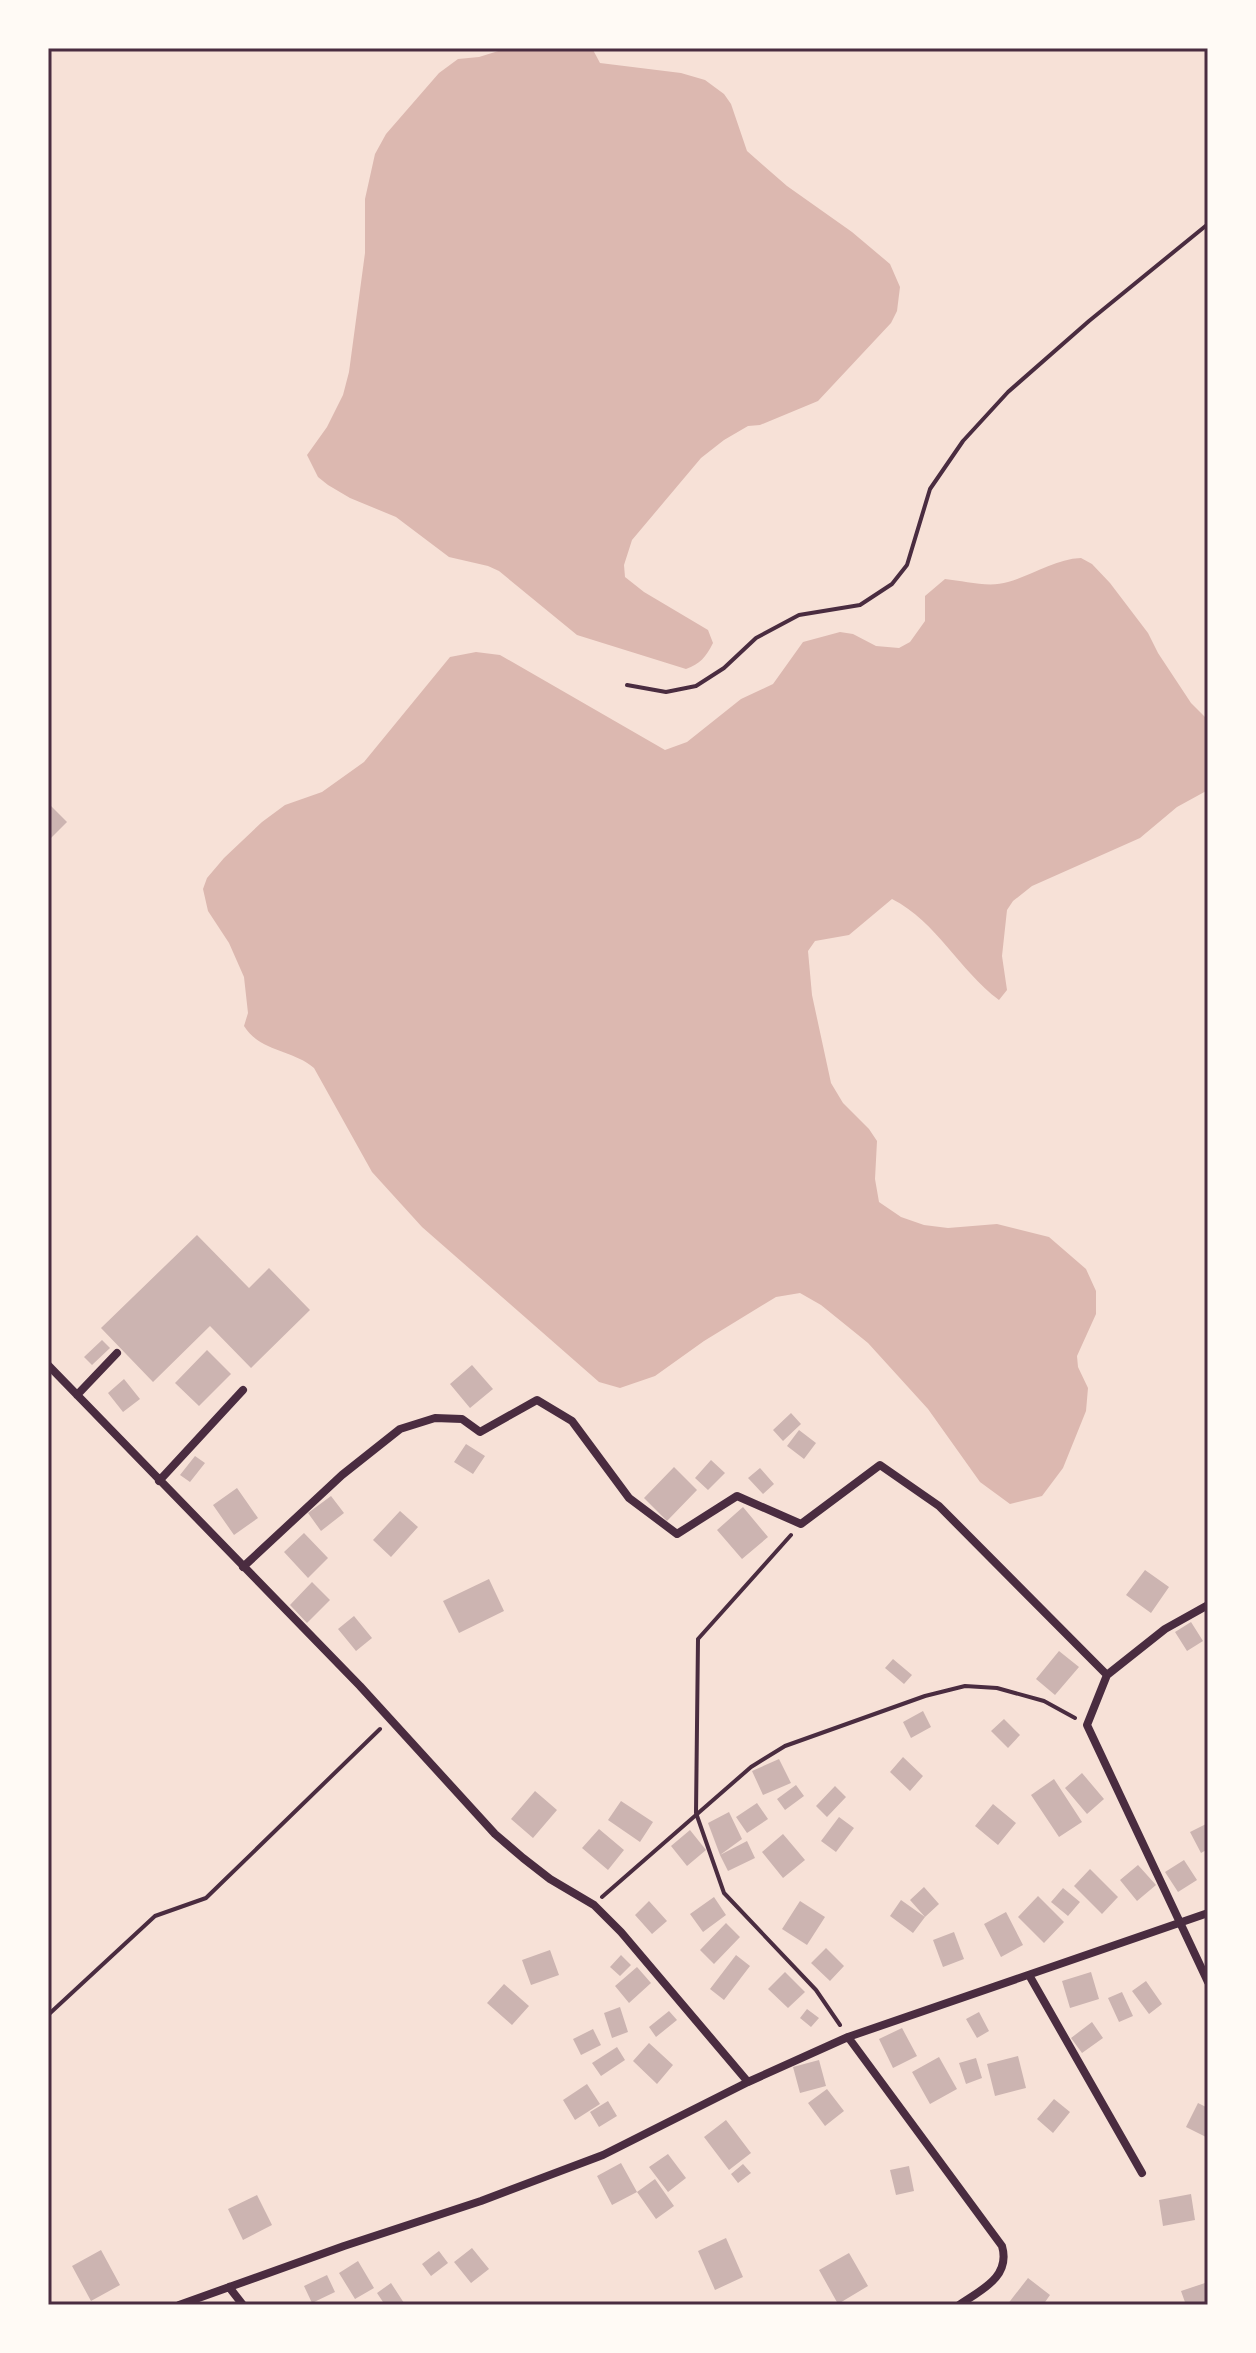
<svg xmlns="http://www.w3.org/2000/svg" width="1256" height="2353" font-family="Inter,sans-serif">
<rect width="100%" height="100%" fill="#f7e1d7"/>
<path fill="#dcb8b0" d="M508,48h84l8,15 81,10 24,7 19,14 7,10 16,47 40,35 65,46 38,32 10,23 -3,24 -6,12 -73,78 -58,24 -12,1 -24,14 -23,18 -69,82 -8,25 1,12 19,15 64,38 5,13c-7,14 -13,21 -27,26l-109,-34 -78,-64 -11,-5 -39,-9 -53,-40 -46,-19 -22,-13 -10,-8 -11,-22 20,-28 16,-32 6,-23 16,-119v-54l10,-45 11,-20 53,-61 19,-14 21,-2z
M1081,558l11,6 18,19 38,50 10,20 33,50 17,17v70l-31,17 -37,31 -108,48 -19,15 -6,9 -5,46 5,34 -8,10c-40,-30 -62,-78 -107,-101l-43,36 -34,6 -7,10 4,44 19,88 12,20 26,26 8,12 -2,38 4,23 22,15 23,8 24,3 49,-4 52,13 37,32 10,22v23l-19,42 1,11 10,21 -2,23 -23,57 -21,28 -32,8 -30,-22 -52,-73 -60,-66 -47,-38 -21,-12 -24,4 -72,44 -49,35 -35,12 -21,-6 -177,-155 -50,-55 -58,-104c-22,-19 -54,-16 -70,-42l4,-13 -4,-36 -15,-34 -21,-32 -5,-22 4,-11 17,-20 38,-36 23,-17 37,-13 42,-30 86,-105 26,-5 24,3 165,95 22,-8 54,-43 32,-15 30,-42 37,-10 13,2 23,12 23,2 11,-6 15,-21v-25l20,-17c20,2 44,9 63,3 25,-7 47,-23 73,-24z"/>
<path fill="#ccb4b1" d="M48,803l19,19 -19,19z
M197,1235l52,53 20,-20 41,42 -59,58 -41,-42 -57,56 -52,-54z
M102,1340l8,8 -18,17 -8,-8z
M207,1350l24,24 -32,32 -24,-23z
M472,1365l21,24 -23,19 -20,-24z
M124,1379l16,20 -17,13 -15,-19z
M791,1413l10,11 -18,17 -10,-11z
M799,1430l17,13 -12,16 -17,-13z
M466,1444l19,12 -12,18 -19,-12z
M195,1456l10,7 -15,19 -10,-7z
M711,1460l14,13 -17,17 -13,-12z
M674,1467l23,23 -30,31 -23,-23z
M760,1468l14,16 -11,10 -15,-16z
M237,1488l21,30 -24,17 -21,-30z
M331,1496l13,17 -23,18 -13,-18z
M743,1507l25,30 -26,22 -25,-29z
M400,1511l18,16 -27,30 -18,-17z
M304,1533l24,25 -20,20 -24,-26z
M1145,1570l24,17 -18,26 -25,-18z
M489,1579l15,32 -45,22 -16,-32z
M312,1582l18,18 -23,23 -17,-18z
M354,1616l18,22 -16,13 -18,-22z
M1191,1622l12,19 -16,10 -12,-19z
M1059,1651l20,16 -24,28 -19,-16z
M893,1659l19,16 -8,9 -19,-16z
M923,1711l8,16 -20,11 -8,-16z
M1004,1719l16,16 -12,13 -17,-17z
M903,1757l20,19 -13,15 -20,-19z
M779,1759l12,24 -28,12 -11,-24z
M1082,1773l22,26 -17,15 -22,-26z
M1054,1779l28,43 -23,15 -28,-42z
M796,1785l8,11 -19,14 -8,-11z
M835,1786l11,11 -19,20 -11,-11z
M535,1791l22,19 -24,28 -22,-19z
M621,1801l32,21 -13,20 -32,-22z
M757,1803l11,16 -21,14 -11,-16z
M993,1804l23,19 -18,22 -23,-19z
M729,1812l13,27 -22,16 27,-14 8,17 -27,13 -8,-16 -12,-32z
M839,1817l15,11 -18,24 -15,-11z
M1208,1823v26l-7,4 -11,-21z
M599,1829l25,21 -16,20 -26,-22z
M690,1830l16,20 -19,16 -16,-20z
M783,1834l22,26 -22,18 -21,-26z
M1184,1860l13,20 -19,12 -13,-20z
M1138,1865l18,20 -19,16 -17,-21z
M1090,1869l28,28 -16,17 -28,-28z
M924,1887l15,17 -14,13 -15,-17z
M1063,1888l17,14 -12,14 -17,-14z
M1038,1896l26,26 -20,21 -26,-26z
M714,1897l12,18 -23,17 -13,-18z
M901,1900l24,17 -12,16 -23,-17z
M649,1901l18,20 -15,13 -17,-19z
M800,1901l25,16 -18,28 -25,-16z
M1006,1912l17,33 -22,12 -17,-33z
M726,1923l14,14 -26,27 -14,-14z
M954,1932l10,27 -21,8 -10,-27z
M826,1948l18,18 -14,15 -19,-18z
M550,1950l9,25 -28,10 -9,-25z
M621,1955l10,10 -11,11 -10,-9z
M736,1955l14,11 -26,34 -14,-11z
M637,1967l14,16 -22,20 -14,-17z
M785,1972l20,20 -17,16 -20,-19z
M1091,1972l8,27 -29,9 -8,-27z
M1146,1981l16,23 -13,10 -17,-23z
M504,1984l25,22 -17,19 -25,-22z
M1122,1992l11,24 -14,6 -11,-24z
M620,2007l8,25 -16,6 -8,-25z
M807,2009l12,9 -8,9 -11,-9z
M669,2011l8,9 -21,17 -7,-10z
M979,2012l10,19 -12,7 -11,-19z
M1092,2022l11,16 -21,15 -11,-15z
M902,2028l15,28 -24,12 -14,-29z
M593,2029l8,16 -20,10 -8,-16z
M649,2043l24,22 -16,19 -24,-23z
M617,2047l8,13 -24,16 -9,-13z
M1018,2056l8,32 -31,8 -8,-32z
M939,2057l18,32 -27,15 -18,-32z
M976,2058l6,20 -16,6 -7,-21z
M819,2060l7,26 -26,7 -7,-26z
M587,2084l13,20 -25,16 -12,-20z
M827,2089l17,22 -19,15 -17,-23z
M1054,2099l16,13 -17,21 -16,-14z
M608,2101l9,15 -18,11 -9,-15z
M1198,2103l10,5 -2,29 -20,-10z
M726,2120l25,33 -22,17 -25,-33z
M668,2154l18,24 -18,14 -19,-25z
M621,2163l16,29 -25,13 -15,-29z
M743,2164l8,9 -13,10 -7,-9z
M909,2166l5,25 -18,4 -6,-25z
M655,2179l19,27 -18,13 -19,-27z
M1191,2194l4,26 -32,6 -4,-26z
M257,2195l15,30 -29,15 -15,-31z
M726,2238l17,39 -28,13 -17,-39z
M472,2248l17,21 -18,14 -17,-21z
M101,2250l19,35 -29,16 -19,-35z
M439,2251l9,12 -17,13 -9,-12z
M849,2253l19,33 -30,18 -19,-34z
M358,2261l16,27 -19,11 -16,-26z
M327,2275l8,17 -23,11 -8,-17z
M1028,2278l22,17 -7,10h-36z
M1208,2282v23h-22l-5,-14z
M391,2283l13,20 -3,2h-16l-8,-12z"/>
<g fill="none" stroke-linecap="round" stroke-linejoin="round">
<path stroke="#4a2c40" stroke-width="4" d="M627,685l39,7 30,-6 28,-18 32,-30 43,-23 61,-10 32,-21 15,-19 23,-76 33,-48 45,-49 81,-71 119,-97
M791,1535l-93,104 -2,174 28,80 92,97 24,35
M602,1897l149,-130 34,-21 140,-50 40,-10 32,2 47,13 31,17
M48,2015l107,-99 51,-18 174,-169"/>
<path stroke="#4a2c40" stroke-width="8" d="M48,1365l312,321 135,148 28,24 27,21 44,26 27,27 127,150
M77,1395l40,-42
M159,1481l84,-91
M243,1567l99,-92 58,-46 35,-11 27,1 18,13 57,-32 35,21 57,77 48,36 60,-38 64,28 79,-59 59,41 168,169
M1208,1605l-43,24 -58,46 -20,50 121,257
M1029,1975l113,198
M848,2037l154,209c9,31 -21,44 -43,59
M229,2287l14,18
M179,2305l165,-59 137,-45 122,-46 145,-73 100,-45 360,-124"/>
</g>
<rect width="1256" height="2353" fill="none" stroke="#fffaf5" stroke-width="100"/>
<rect x="50" y="50" width="1156" height="2253" fill="none" stroke="#4a2c40" stroke-width="3"/>
</svg>
